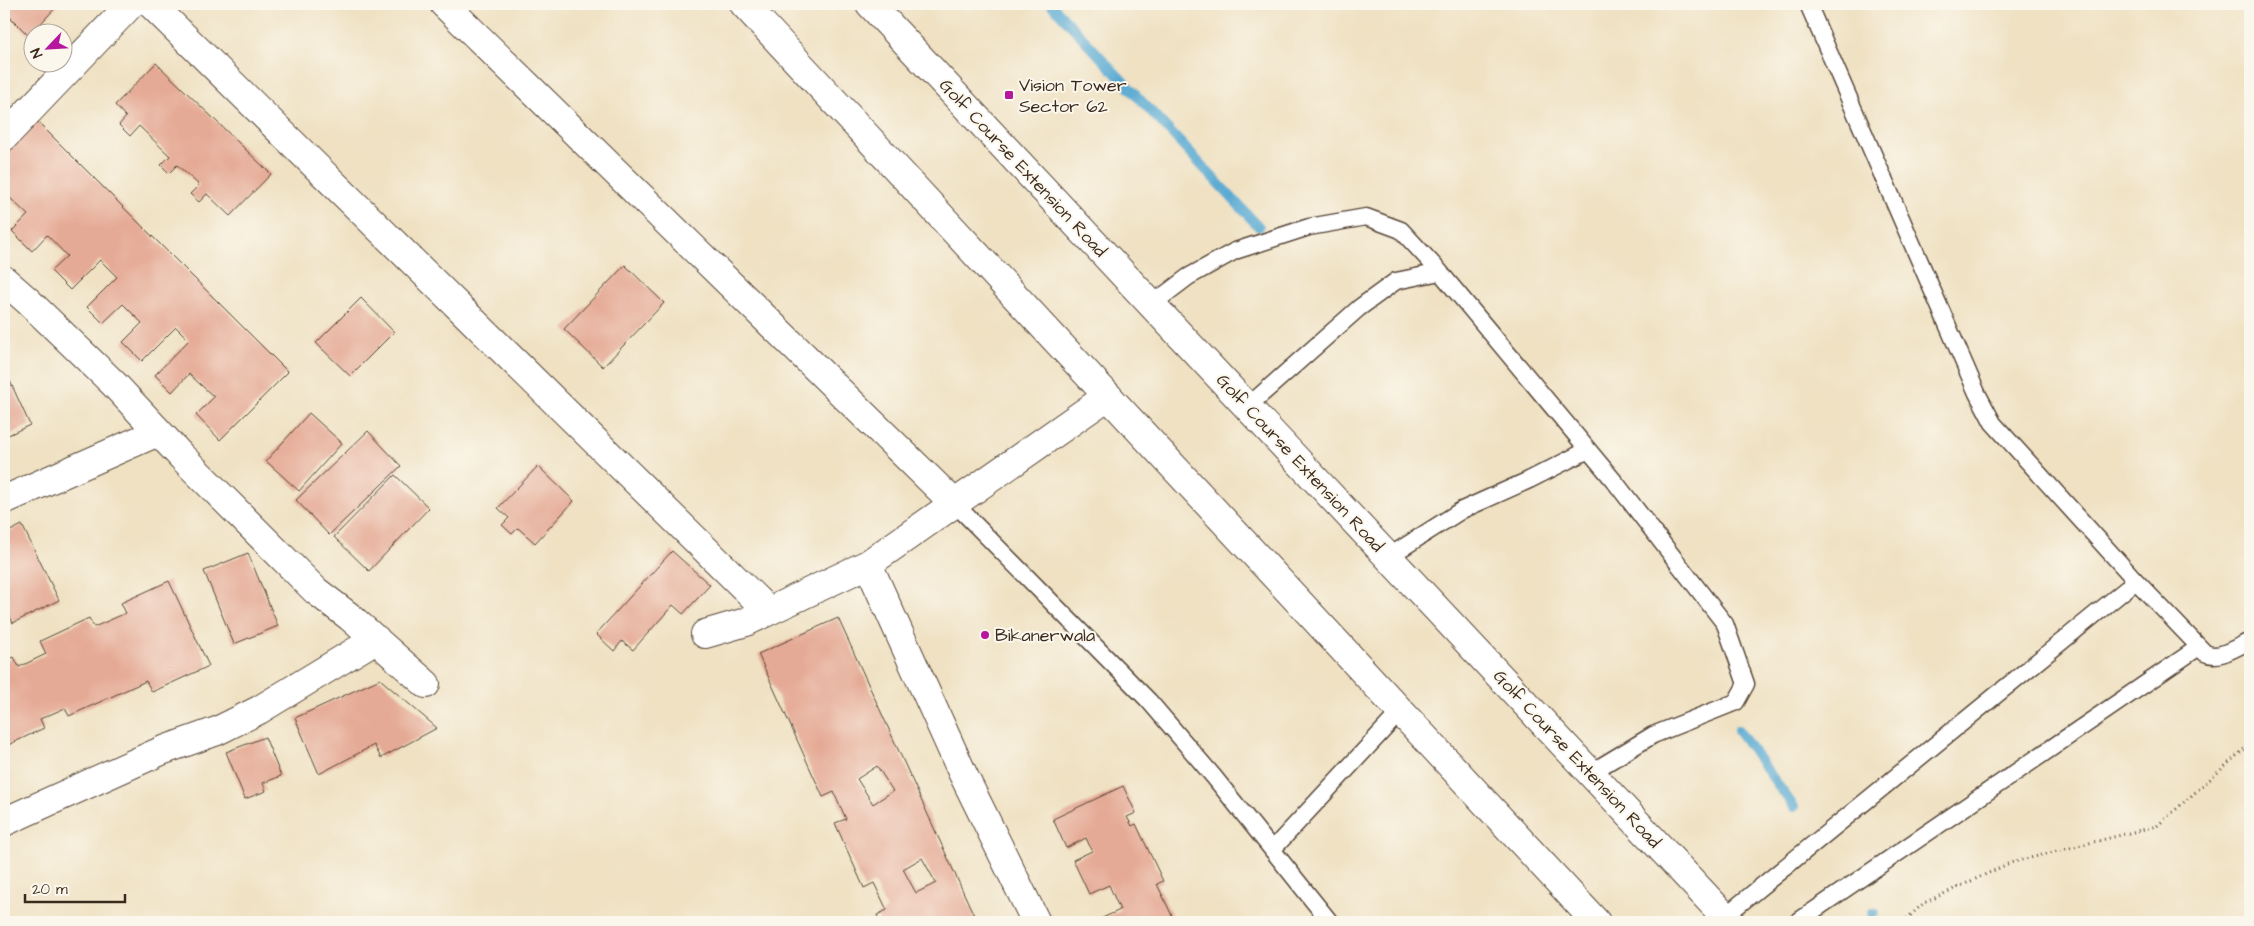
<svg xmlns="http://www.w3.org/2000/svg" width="2254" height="926" font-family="'Architects Daughter',sans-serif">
<rect width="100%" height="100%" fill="#fbf7ec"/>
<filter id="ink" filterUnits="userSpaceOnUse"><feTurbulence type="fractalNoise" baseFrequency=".02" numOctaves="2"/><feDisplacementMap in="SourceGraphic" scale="10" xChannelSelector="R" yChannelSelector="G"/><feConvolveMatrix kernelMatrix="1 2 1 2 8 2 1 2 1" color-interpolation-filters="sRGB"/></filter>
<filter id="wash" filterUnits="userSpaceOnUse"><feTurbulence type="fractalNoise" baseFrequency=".0096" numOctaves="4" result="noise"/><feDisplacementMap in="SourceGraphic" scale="20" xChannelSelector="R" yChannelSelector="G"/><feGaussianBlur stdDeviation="1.12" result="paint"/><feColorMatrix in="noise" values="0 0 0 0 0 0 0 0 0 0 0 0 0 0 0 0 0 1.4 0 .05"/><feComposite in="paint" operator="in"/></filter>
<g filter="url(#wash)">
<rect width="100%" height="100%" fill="#efe1c2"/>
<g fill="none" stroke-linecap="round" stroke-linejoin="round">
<path stroke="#56a9d1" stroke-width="10" d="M1051,4l208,223
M1738,730l56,77
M1872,913h3"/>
</g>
<g id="blocks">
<path fill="#e5aa95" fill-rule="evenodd" d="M4,4h55l-30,32 -25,-25z
M156,63l115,111 -41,42 -23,-22 -8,8 -9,-8 9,-9 -22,-20 -8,8 -8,-8 9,-9 -31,-30 -9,10 -11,-11 7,-8 -11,-12z
M36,120l252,252 -68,68 -24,-25 18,-18 -25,-23 -17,18 -17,-17 34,-35 -13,-13 -34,34 -19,-19 19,-19 -19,-19 -20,19 -16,-16 30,-30 -17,-17 -30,30 -19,-19 16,-15 -20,-21 -15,16 -20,-20 16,-16 -18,-17 -6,6v-52z
M625,265l39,38 -61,64 -39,-38z
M361,298l33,34 -44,44 -34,-33z
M4,368l26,57 -26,12z
M309,413l33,30 -43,48 -33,-30z
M368,431l33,35 -72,69 -33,-35z
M538,466l36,35 -39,42 -17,-15 -6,6 -10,-9 7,-7 -11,-10z
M395,475l34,33 -60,63 -35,-34z
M22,525l37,75 -46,23 -9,-19v-70z
M672,551l38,34 -27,29 -10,-9 -40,45 -11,-9 -8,10 -18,-17z
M248,553l30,73 -44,18 -30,-73z
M169,581l40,85 -57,26 -6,-11 -77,35 -4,-8 -25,11 4,9 -40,19v-85l10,-5 5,10 27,-13 -6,-13 49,-23 5,9 32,-14 -5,-10z
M838,618l139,304h-97l-3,-7 10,-5 -13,-27 -10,5 -29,-65 11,-4 -12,-27 -11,5 -65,-143zM877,766l16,25 -20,13 -16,-25zM922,858l14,25 -20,10 -13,-24z
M380,679l57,49 -56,30 -7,-13 -55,29 -24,-56z
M265,737l16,39 -18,7 3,8 -21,8 -19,-47z
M1123,786l13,27 -9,4 5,9 4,-2 27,57 -6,3 18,38h-73l-2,-3 20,-9 -11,-25 -20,9 -16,-34 19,-9 -6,-13 -20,10 -13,-29z"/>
</g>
</g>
<g filter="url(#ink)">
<use href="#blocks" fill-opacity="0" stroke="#564537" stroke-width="1"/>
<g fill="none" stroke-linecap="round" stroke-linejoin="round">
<g stroke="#564537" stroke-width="19">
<path id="lane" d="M1808,4l169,389 16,30 143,158 69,72c14,7 31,-6 45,-12
M1151,305l37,-28 47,-26 74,-24 57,-10 35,13 39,42
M1247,407l112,-99 37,-27 44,-9 175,210 110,142 21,60 -10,18 -83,33 -63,38
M954,503l195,198 65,76 116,145
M1388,557l74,-47 67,-30 59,-30
M1272,850l128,-138
M1725,916l411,-335
M1797,922l402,-275"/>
</g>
<g stroke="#564537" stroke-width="30">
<path id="street" d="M151,4l617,607
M444,4l510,499
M4,137l127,-133
M4,280l25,22 85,82 68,73 134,134 34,26 76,67
M4,500l154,-68
M868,564l94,208 74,150
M705,634l41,-12 122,-58 240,-168
M4,822l157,-71 56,-20 42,-21 117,-71"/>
</g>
<g stroke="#564537" stroke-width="30">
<path id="secondary" d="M744,4l852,918
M870,4l860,918"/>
</g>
<path stroke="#564537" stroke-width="3" stroke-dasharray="1 4" stroke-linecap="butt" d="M1903,922l21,-19 86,-40 147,-37 93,-82"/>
<use href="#lane" stroke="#fff" stroke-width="16"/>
<use href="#street" stroke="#fff" stroke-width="28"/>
<use href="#secondary" stroke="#fff" stroke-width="28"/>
</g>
</g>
<g fill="#b5179e" stroke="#fbf7ec" stroke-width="2">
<rect x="1004" y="90" width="10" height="10" rx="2.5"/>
<circle cx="985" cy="635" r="5"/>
</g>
<g text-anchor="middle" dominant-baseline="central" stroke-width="4" stroke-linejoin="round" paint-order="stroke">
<g font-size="18" fill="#3b2a1e" stroke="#fbf7ec" text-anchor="start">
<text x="1019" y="85">Vision Tower<tspan x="1019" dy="21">Sector 62</tspan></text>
<text x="995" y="635">Bikanerwala</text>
</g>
<g font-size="18" fill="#3b2a1e" stroke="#fbf7ec">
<text transform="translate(1023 168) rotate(47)">Golf Course Extension Road</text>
<text transform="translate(1300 463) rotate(47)">Golf Course Extension Road</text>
<text transform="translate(1577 759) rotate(47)">Golf Course Extension Road</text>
</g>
</g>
<rect width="2254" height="926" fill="none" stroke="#fbf7ec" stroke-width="20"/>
<g transform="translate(48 48) rotate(245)"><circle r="24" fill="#fbf7ec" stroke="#aea59a"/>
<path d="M0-4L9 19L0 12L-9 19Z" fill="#b5179e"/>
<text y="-8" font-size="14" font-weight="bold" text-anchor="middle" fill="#3b2a1e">N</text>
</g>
<path d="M25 894v8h100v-8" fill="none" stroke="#3b2a1e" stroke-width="2.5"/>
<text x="32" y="894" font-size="15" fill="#3b2a1e" stroke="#fbf7ec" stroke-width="4" paint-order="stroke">20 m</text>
</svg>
